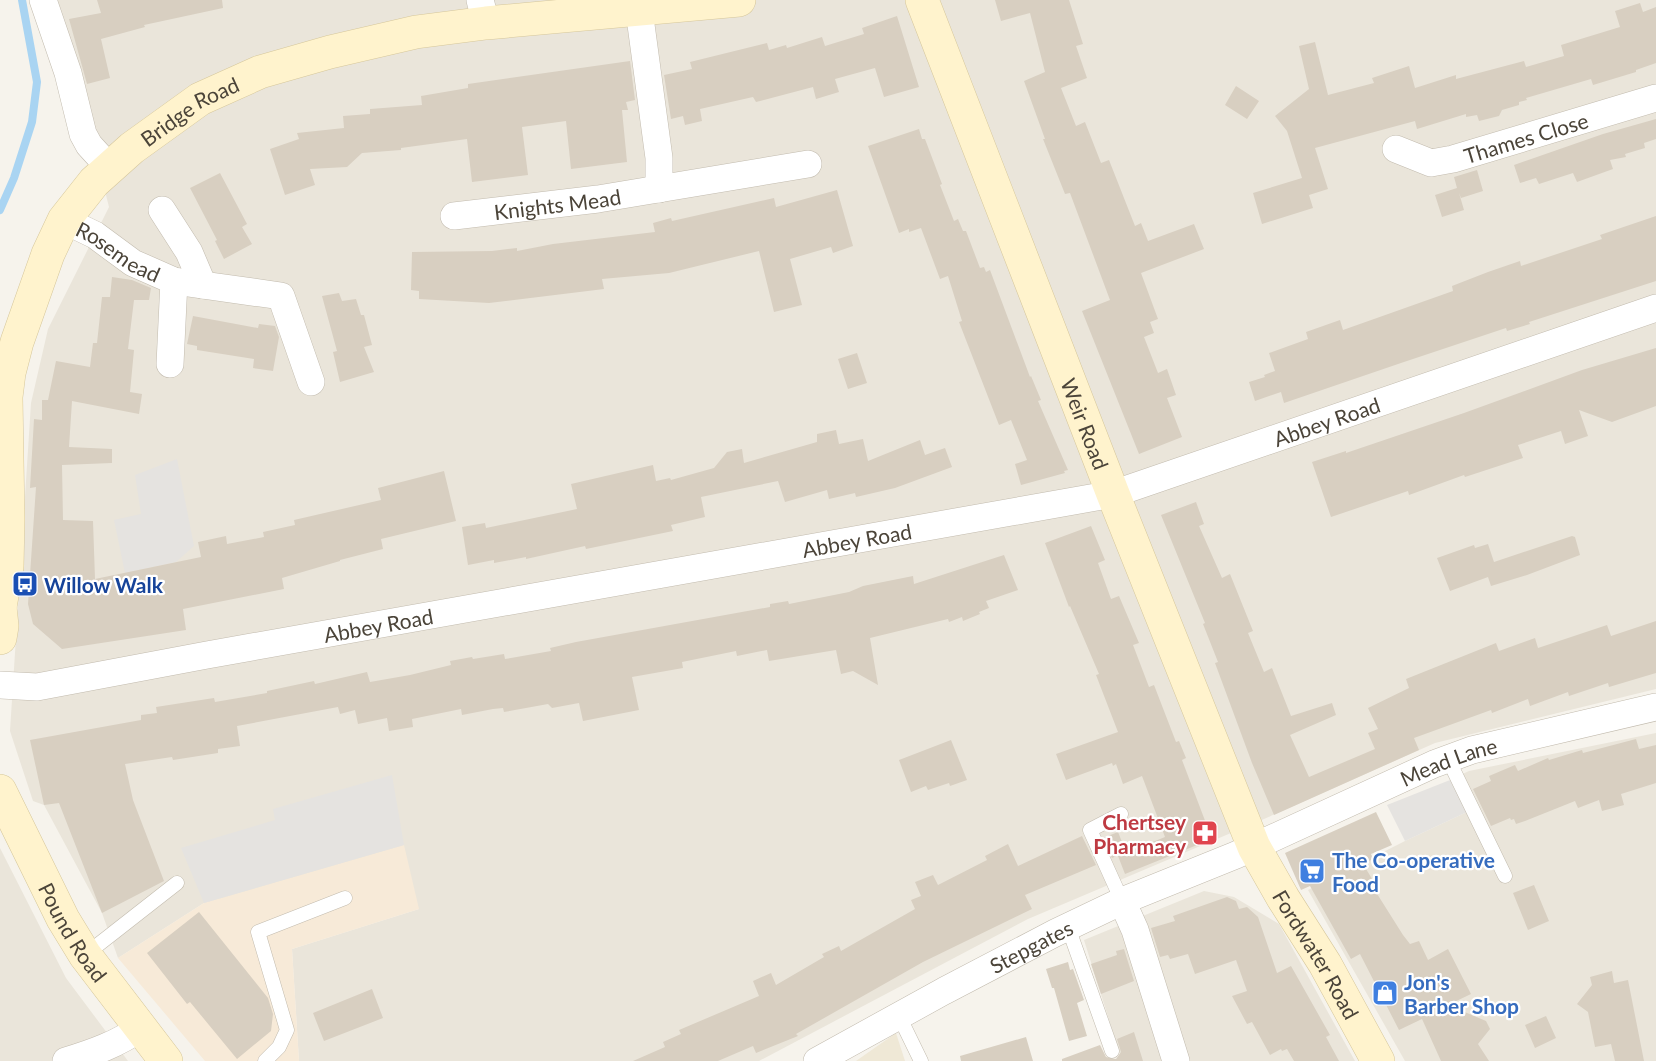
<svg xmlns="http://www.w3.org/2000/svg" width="1656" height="1061" font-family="Lato,sans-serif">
<rect width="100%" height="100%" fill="#f6f3ec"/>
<path fill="#eae5da" d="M57,0h1599v689l-221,54 -171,76 -236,100 -269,142h-460l-7,-112 127,-40 -215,-6 -86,55 -16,-45 -58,-108 -11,-4 -23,-70 21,-328 17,-74 61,-122z
M1656,733v328h-251l-97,-171 97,-49 62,-29 -17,-32 19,-9z
M0,848l66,130 62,83h-128z
M1204,891l30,6 45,27 76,137h-233l-38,-121z"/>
<path fill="#f7ead8" d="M404,845l15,64 -127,40 7,112h-94l-87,-103 86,-55z"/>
<path fill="#efe8d6" d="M896,1033l9,28h-49z"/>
<path fill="#e5e3e0" d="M177,459l17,87 -18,16 -51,11 -11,-53 27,-6 -6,-39z
M392,775l12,70 -200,58 -23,-55 94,-28 -2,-11z
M1450,780l17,32 -62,29 -18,-36z"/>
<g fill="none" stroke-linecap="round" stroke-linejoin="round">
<path stroke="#a9d4f2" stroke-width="8" d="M0,210l14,-32 18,-56 5,-40 -15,-82"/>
</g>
<path fill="#d8cfc1" d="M97,0h125l1,8 -79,17 1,2 -44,12 9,39 -23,6 -18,-65 32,-6z
M995,0h74l14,44 -7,2 11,32 -26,10 15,38 9,-4 16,41 8,-3 26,66 6,-3 7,18 46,-17 10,25 -63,24 17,46 -8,3 4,11 -10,4 14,36 9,-4 9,26 -9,3 15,39 -43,17 -57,-143 28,-11 -40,-107 -5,1 -22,-55h2l-21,-58 21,-9 -15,-59 -29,8z
M1640,3l3,9 13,-5v56l-20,7v2l-43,13 -2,-6 -65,19 1,2 -8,2v3l-17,5 -3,6 -20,5 -2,-6 -11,2v-3l-49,15 -2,-8 -100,27 13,41 -19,6 4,13 -51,16 -9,-31 49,-15 -15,-47 -12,-15 34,-27 -10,-43 16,-4 13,53 46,-12 -2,-5 37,-12 6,22 41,-13v4l68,-18 2,6 38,-11 -3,-11 59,-18 -5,-16z
M897,16l22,71 -35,10 -9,-29 -40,11 4,13 -23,7 -3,-12 -57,15 -3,-5 -53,12 2,12 -17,4 -2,-9 -12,3 -7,-44 28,-6 -2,-7 77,-19 2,7 17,-5 1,3 35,-11 3,9 39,-12 -2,-6z
M630,61l5,39 -9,2 2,8h-6l5,52 -56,7 -5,-48 -44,6 6,48 -56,7 -5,-43 -66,9v2l-39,3 -15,14 -37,2 5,16 -30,10 -15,-46 29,-10 -2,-6 47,-5 -1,-12 27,-2v-5l52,-4 -1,-9 47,-8v-4z
M1236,86l23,15 -12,18 -22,-14z
M1656,119v20l-12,4 1,5 -20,6 1,3 -16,3 3,9 -36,13 -4,-9 -34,11 -3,-6 -16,5 -6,-18 89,-31z
M919,129l3,10h3l17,45 -2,1 14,36 4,-2 5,12h3l14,37 4,-1 2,5 4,-2 40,107 1,-1 10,24 -3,1 30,69 -4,1 1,2 -44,12 -6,-21 12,-4 -16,-40 -12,5 -40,-103 3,-1 -14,-45 -8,3 -19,-51 -12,4v-3l-10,4 -31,-87z
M1477,170l6,21 -22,7 -2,-5 5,17 -22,7 -7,-22 22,-7 -3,-11z
M220,173l27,51 -5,3 10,17 -28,15 -9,-18 2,-1 -27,-52z
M837,190l16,56 -20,7 -2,-6 -41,12 12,46 -28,7 -15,-61 -90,22 -67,6 2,10 -115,14 -70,-4v-8l-8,-1 1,-38 80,-1 25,-3v3l36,-7 102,-12 -2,-9 18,-5 1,3 102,-23 2,9z
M1656,216v65l-127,41 1,2 -23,7 -1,-3 -105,35 -117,40 -3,-11 -26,9 -6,-19 16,-5 -1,-2 11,-4 -6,-18 39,-14 -2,-7 34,-12 3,10 110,-39 -1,-5 36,-14 32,-11 1,5 81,-27 -2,-4z
M112,277l20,3 19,8 -2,12h-15l-6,49 6,1 -4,42 12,2 -3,20 -67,-13 -3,46 43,2v14l-50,2 1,55 30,1 2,58 106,-22 -3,-15 28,-6 1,8 37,-7 -1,-5 32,-7 -1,-5 87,-20 -3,-12 66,-17 12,50 -75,18 2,10 -43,11v1l-58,17 2,11 -101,20 3,21 -124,19 -29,-25 -5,-20 8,-117 -6,1 4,-69 8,1v-20h6l8,-39 34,6 3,-24h4l5,-46h8z
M339,293l3,8 14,-2 5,16h3l8,30 -8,2 10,25 -34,10 -7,-30 4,-1 -15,-55z
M193,316l65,12 1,-4 16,2 4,11 -6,34 -20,-3 1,-9 -57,-9v-4l-10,-2z
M1656,348v58l-44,16 -33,-12 9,26 -23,8 -4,-13 -43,14 5,13 -58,19 -1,-2 -55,20 -1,-4 -77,26 -19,-55 34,-11v2l118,-40 118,-43z
M857,353l10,30 -19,6 -10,-30z
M836,430l3,14 24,-5 5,22 52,-21 5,15 20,-7 7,19 -57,21 -39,9 -1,-4 -26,6 -2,-9 -42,12 -7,-21 -77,16 4,20 -34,8 2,6 -87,18 -1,-3 -59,13v-2l-32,6v-3l-26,5 -6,-38 23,-4 1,5 91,-19 -6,-25 82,-19 3,16 14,-3 1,2 43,-12 13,-16 15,-3 2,14 73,-21v-8z
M1196,502l8,22 -5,2 23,52 8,-4 23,57 -5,2 16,39 8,-4 19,48 41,-13 4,12 -46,20 19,42 66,-28 -7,-16 10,-4 -10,-21 41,-20 -3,-9 90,-36 3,8 36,-13 3,10 69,-23 4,11 45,-15v52l-47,14 -1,-4 -39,13 -1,-4 -38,14 -2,-7 -36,14 -1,-3 -77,28 5,12 -145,65 -22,-52 -37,-100 3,-1 -15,-38 2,-1 -44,-108z
M1091,526l14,34 -7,3 13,36 8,-3 20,47 -6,2 16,42 5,-2 22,57 3,-1 7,17 -4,2 30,79 -87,35 -7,-18 47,-19 -23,-61 -19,8 -7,-20 -3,2 -1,-3 -46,17 -10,-26 62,-22 -22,-57 3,-1 -29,-68 -1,1 -24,-64z
M1572,536l3,1 5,18 -53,20 -36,11 -3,-9 -38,14 -13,-33 37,-13 1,3 13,-4 6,18z
M1004,555l14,35 -32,11 3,7 -10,4 1,2 -17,7 -1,-4 -13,5 -1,-3 -78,19 8,47 -25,-14 -12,3 -5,-24 -67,11 -2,-11 -30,6 -1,-5 -54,11 1,6 -51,9 7,33 -56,11 -4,-18 -27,5 -4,-4 -44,8 -1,-4 -10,1 -31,6 -1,-6 -49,10 1,8 -24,4 -2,-13 -29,6 -3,-14 -15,4 -2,-7 -101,19 3,20 -22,3v4l-45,7 -1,-3 -47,7 8,36 31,81 -62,32 -43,-110 -15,2 -14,-65 111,-20v-5l16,-2 -1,-6 58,-9 1,4 52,-9v-2l47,-10 1,3 52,-12 3,10 40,-7 41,-10 -1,-4 22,-4 1,2 31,-5 1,5 46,-8 -1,-3 26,-6 194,-35v-3l18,-3 1,3 60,-12 14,-6 50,-10 1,8z
M1636,739l3,10 17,-4v38l-35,11 3,11 -22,6 -3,-11 -21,8 -3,-7 -50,20 -9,3 -2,-5 -3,1 -1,-2 -19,8 -18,-37 18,-8 -2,-5 26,-11 3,6 30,-13 1,2 33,-10 1,3z
M951,740l16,40 -17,6 -1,-3 -21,7 -2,-4 -15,6 -12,-32z
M1376,812l16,33 -21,9 2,5 -10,5 14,23 -3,2 29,46 7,9 9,-3 9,19 20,-11 23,45 -23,11 38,16 4,8 -12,15 11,17h-48l-19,-42 -23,11 -39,-76 -9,5 -41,-73 -9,4 -16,-37z
M1118,832l8,20 -14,6 -9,-20z
M1082,836l14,29 -71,30 7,14 -109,53 -127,72 2,2 -42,17 -3,-7 -35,15h-85l32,-14 -2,-5 18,-8 -2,-4 80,-34 -6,-15 18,-8 5,12 48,-28 -2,-3 17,-8 2,5 74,-42 -4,-9 10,-4 -6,-14 18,-7 5,10 49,-25 -2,-4 23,-12 10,22z
M1534,885l15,36 -21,9 -15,-37z
M1227,897l9,4 3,8 8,-2 11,10 19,56 14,-7 39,69 -4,2 13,24h-45l-7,-12 -5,2 -1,-2 -11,6 -18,-33 -5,2 -15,-28 15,-5 -11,-31 -41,14 -7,-20 -18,5 -2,-4 -8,2 -9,-29 24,-7 -2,-5z
M199,912l69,86 5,16 -2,17 -34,28 -47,-57 -3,2 -40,-51z
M1124,949l10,32 -33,13 -10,-30 26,-9 -1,-4z
M1068,962l2,8 3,-1 11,31 -7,3 10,33 -18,5 -15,-53h-2l-6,-19z
M1612,971l2,12 14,-3 16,81h-29l-4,-17 -16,3 -7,-35 -11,-8 15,-19 -2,-8z
M372,989l11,29 -59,23 -11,-28z
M1546,1016l10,22 -21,10 -10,-23z
M1134,1032l9,29h-81v-2l38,-14 6,12 10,2 5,-7 -4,-13z
M1026,1037l7,24h-72l-1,-5z"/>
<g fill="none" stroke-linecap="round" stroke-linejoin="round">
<g stroke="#c2bbae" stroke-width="15">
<path id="lane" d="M1448,759l57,117
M1121,814l-31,16 32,71
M1068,927l44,124
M85,955l92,-72
M899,1016l22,45
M265,1061l14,-14 8,-17 -29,-98 87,-34"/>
</g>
<g stroke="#c2bbae" stroke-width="28">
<g id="street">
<path d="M43,0l25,73 15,61 6,11 20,22"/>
<path d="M480,0l6,23"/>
<path d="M639,10l20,148v31"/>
<path id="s1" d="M1396,149l35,14 22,-4 203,-61"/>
<path d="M162,210l27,42 14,33"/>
<path id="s2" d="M454,216l144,-17 210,-35"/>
<path id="s3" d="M64,220l31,15 38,28 41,18 107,15 30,86"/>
<path d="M170,364l4,-83"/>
<path id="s4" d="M0,685l37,2 170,-32 906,-161 543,-186"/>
<path d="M1122,901l13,29 41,131"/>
<path d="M66,1061c26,-8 52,-17 74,-33"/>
<path id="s5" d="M817,1061l127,-70 111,-58 67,-32 114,-46 198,-91 38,-14 184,-43"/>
</g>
</g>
<g stroke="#d6c79b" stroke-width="34">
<g id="secondary">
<path id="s6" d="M922,0l191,494 141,353 29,51 42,66 53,97"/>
<path id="s7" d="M0,607l7,-40 1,-48 -2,-122 3,-24 8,-31 31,-88 16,-34 30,-38 38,-34 68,-49 60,-27 70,-20 86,-20 70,-9 253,-23"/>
<path d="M0,638l2,-12 -2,-19"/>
<path id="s8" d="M0,791l63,128 22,36 81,106"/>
</g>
</g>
<use href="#lane" stroke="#fff" stroke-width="14"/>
<use href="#street" stroke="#fff" stroke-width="27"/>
<use href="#secondary" stroke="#fff3cd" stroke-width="33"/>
</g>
<defs>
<g id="bus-square" transform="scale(1.35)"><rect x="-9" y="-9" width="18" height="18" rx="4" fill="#1a4fb4" stroke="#fff"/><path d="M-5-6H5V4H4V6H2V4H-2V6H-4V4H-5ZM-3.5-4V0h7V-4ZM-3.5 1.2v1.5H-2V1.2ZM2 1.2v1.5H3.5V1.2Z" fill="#fff"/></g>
<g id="pharmacy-square" transform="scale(1.35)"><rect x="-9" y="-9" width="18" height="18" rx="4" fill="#e0444e" stroke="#fff"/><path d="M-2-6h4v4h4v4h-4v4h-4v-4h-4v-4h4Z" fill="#fff"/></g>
<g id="supermarket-square" transform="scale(1.35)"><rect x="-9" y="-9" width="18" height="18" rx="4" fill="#3f7fe0" stroke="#fff"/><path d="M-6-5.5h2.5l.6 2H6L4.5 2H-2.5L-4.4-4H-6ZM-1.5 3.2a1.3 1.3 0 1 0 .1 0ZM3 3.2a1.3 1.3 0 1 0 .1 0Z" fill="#fff"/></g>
<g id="shop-square" transform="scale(1.35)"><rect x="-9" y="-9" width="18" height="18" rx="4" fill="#3f7fe0" stroke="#fff"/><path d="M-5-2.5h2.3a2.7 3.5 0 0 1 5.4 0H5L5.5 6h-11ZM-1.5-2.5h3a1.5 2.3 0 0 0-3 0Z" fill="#fff"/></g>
</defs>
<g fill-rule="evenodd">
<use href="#bus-square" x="25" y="584"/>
<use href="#pharmacy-square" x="1205" y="833"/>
<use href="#supermarket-square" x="1312" y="871"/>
<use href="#shop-square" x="1385" y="993"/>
</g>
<g text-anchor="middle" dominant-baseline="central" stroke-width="4.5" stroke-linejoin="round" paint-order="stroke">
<g font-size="21" fill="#4b4439" stroke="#fff">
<text stroke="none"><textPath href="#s7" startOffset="566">Bridge Road</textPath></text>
<text stroke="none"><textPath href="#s1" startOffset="136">Thames Close</textPath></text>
<text stroke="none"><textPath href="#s2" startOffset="104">Knights Mead</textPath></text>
<text stroke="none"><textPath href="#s3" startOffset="63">Rosemead</textPath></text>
<text stroke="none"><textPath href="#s4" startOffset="1356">Abbey Road</textPath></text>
<text stroke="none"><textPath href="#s6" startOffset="454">Weir Road</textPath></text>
<text stroke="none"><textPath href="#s4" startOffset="870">Abbey Road</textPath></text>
<text stroke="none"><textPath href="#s4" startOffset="384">Abbey Road</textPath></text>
<text stroke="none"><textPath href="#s5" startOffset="700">Mead Lane</textPath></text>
<text stroke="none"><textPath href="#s8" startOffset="159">Pound Road</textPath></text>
<text stroke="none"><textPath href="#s5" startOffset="243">Stepgates</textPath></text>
<text stroke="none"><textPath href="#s6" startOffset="1034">Fordwater Road</textPath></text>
</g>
<g font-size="21" font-weight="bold" fill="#164399" stroke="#fff" text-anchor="start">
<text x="44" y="584">Willow Walk</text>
</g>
<g font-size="21" font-weight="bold" fill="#be3a42" stroke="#fff" text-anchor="end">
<text x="1186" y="821">Chertsey<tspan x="1186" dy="24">Pharmacy</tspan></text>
</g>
<g font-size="21" font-weight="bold" fill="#366cbe" stroke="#fff" text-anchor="start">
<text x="1332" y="859">The Co-operative<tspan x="1332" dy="24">Food</tspan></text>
<text x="1404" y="981">Jon's<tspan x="1404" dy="24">Barber Shop</tspan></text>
</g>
</g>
</svg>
